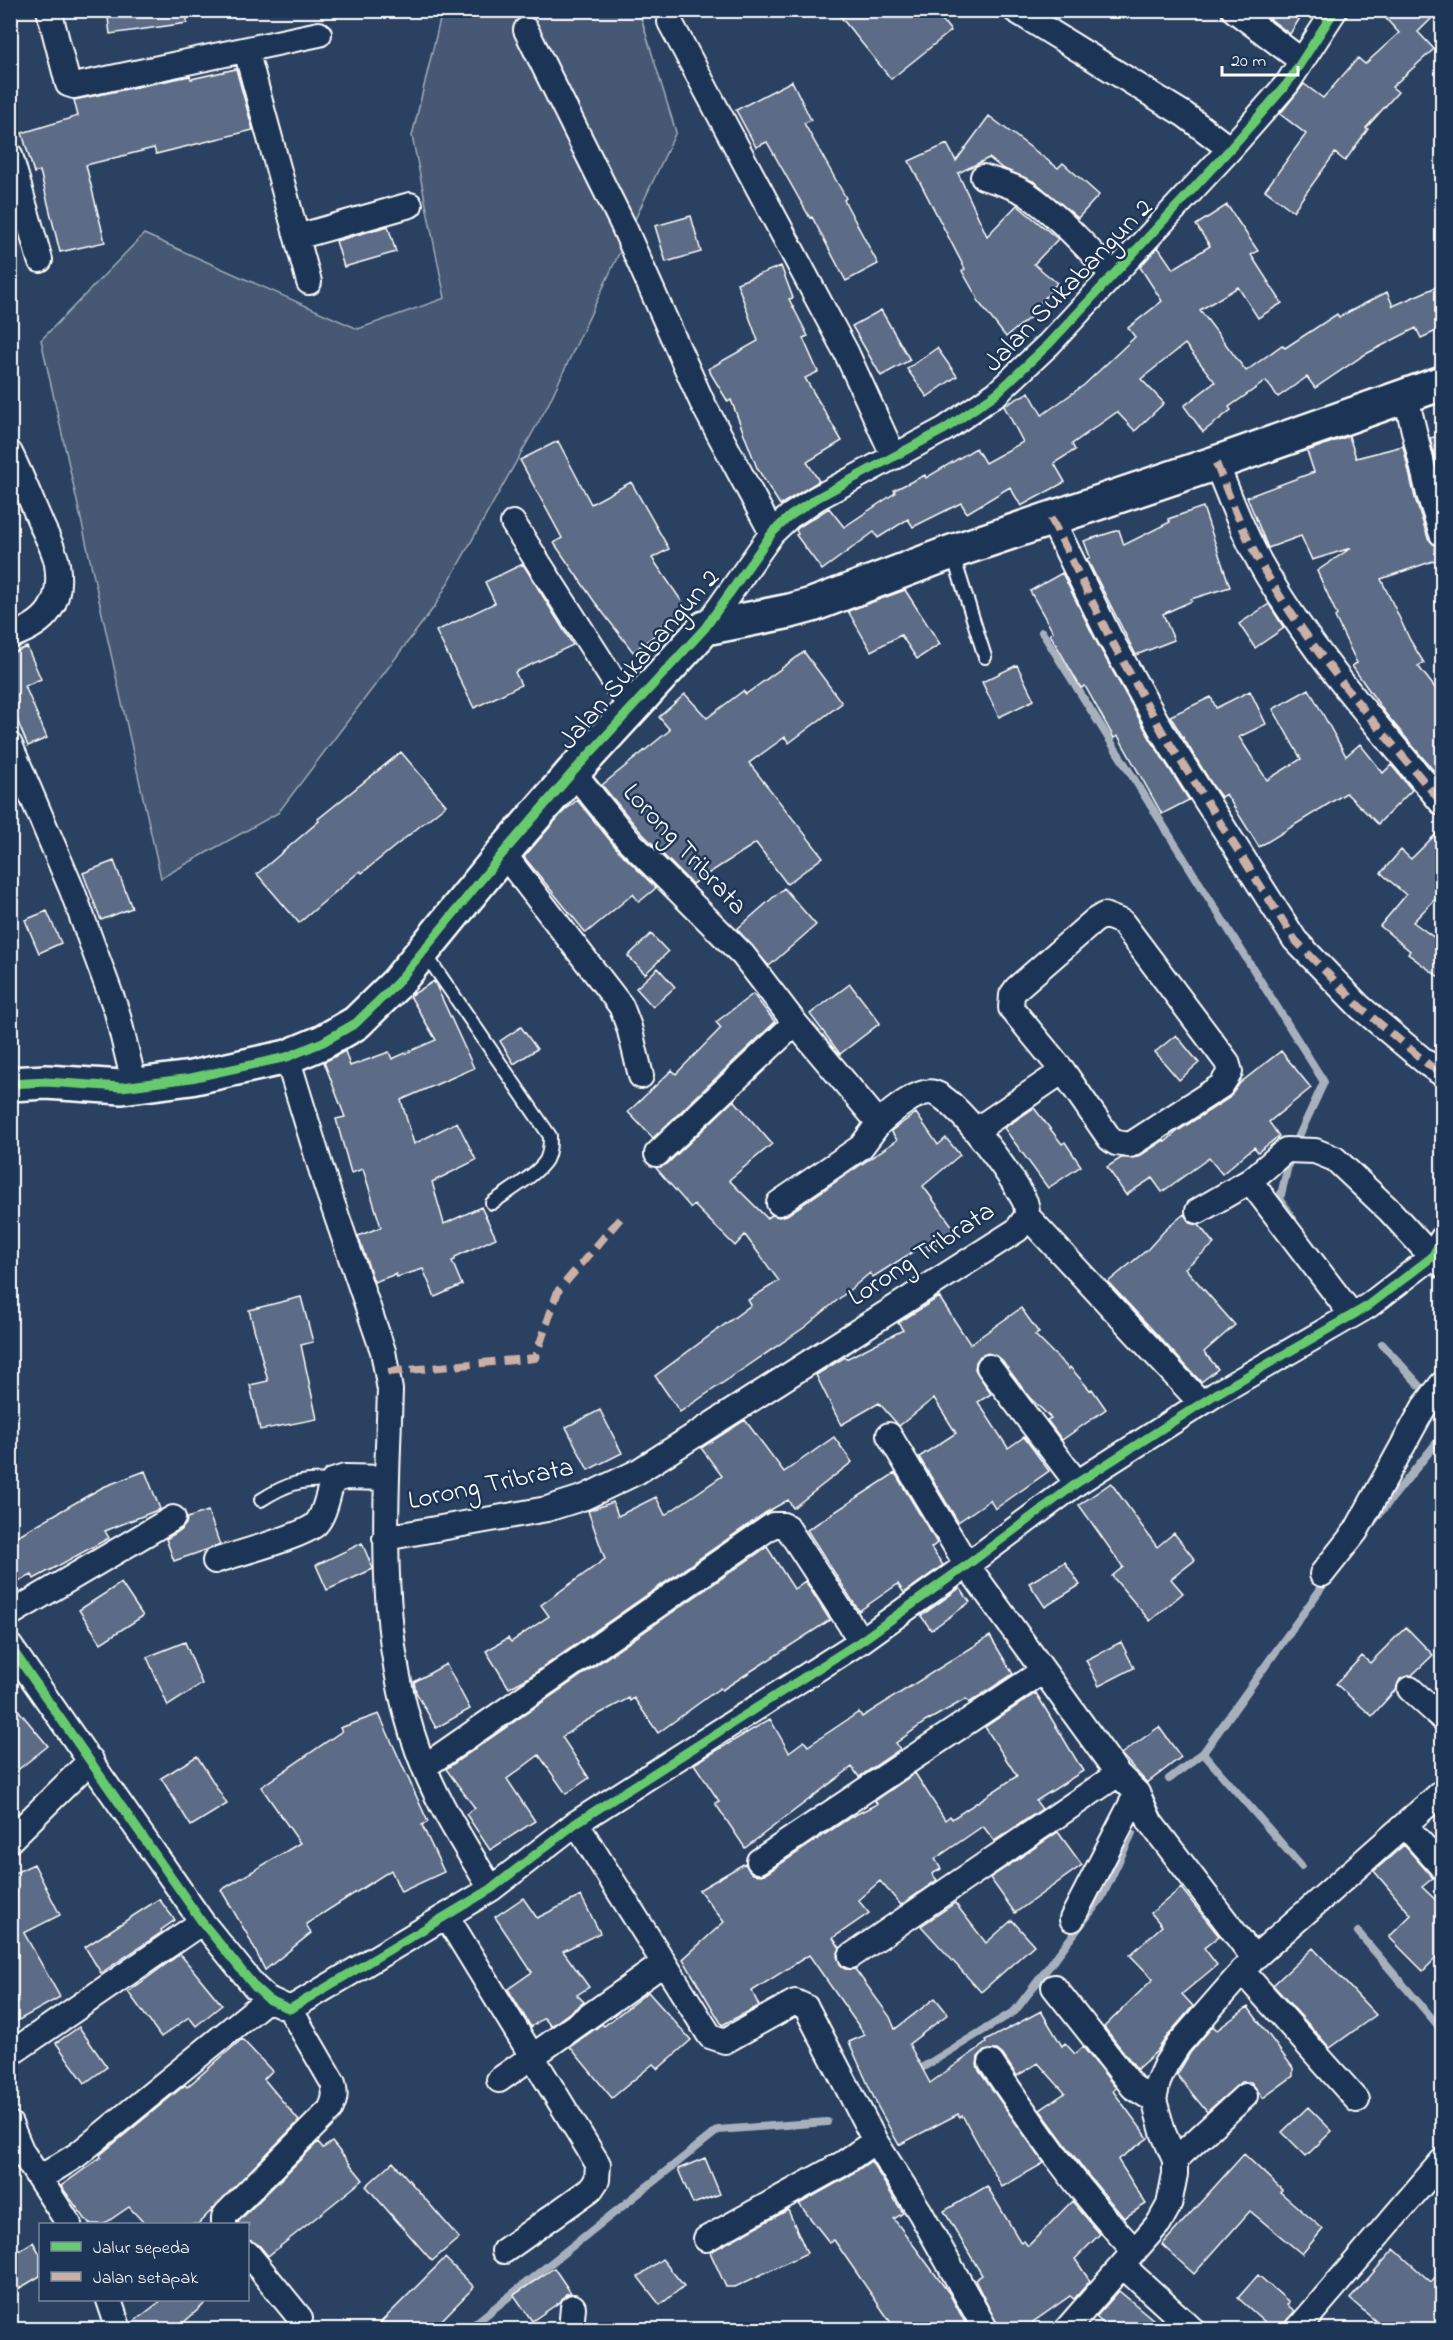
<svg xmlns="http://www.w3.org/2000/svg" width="1453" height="2340" font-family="'Indie Flower',sans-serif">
<rect width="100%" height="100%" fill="#2a4161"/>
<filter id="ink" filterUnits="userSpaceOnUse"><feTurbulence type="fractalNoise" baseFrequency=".0167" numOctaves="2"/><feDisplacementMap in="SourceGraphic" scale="12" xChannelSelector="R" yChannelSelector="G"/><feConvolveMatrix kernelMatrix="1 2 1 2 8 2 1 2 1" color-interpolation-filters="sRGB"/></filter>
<g filter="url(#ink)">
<path fill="#465975" stroke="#a2acba" stroke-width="1.5" d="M442,11h197l37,121 -129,275 -112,199 -157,207 -117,65 -120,-538 103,-106 214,95 87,-31 -33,-162z"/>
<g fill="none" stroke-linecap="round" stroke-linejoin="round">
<path stroke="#a7b1be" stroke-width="8" d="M1042,632l282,450 -33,71 -11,46 13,20
M1382,1344l60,66
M1372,1523l70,-87
M1203,1753l98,113
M1169,1779l34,-26 124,-173
M1358,1932l84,98
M915,2072l100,-61 87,-114 30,-64
M467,2330l251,-200 109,-8"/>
</g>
<path fill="#5b6c86" stroke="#fff" stroke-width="1.5" d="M107,10h80v13l-77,11z
M835,10h99l17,21 -60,48z
M1258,10h47l-15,24z
M1378,10h62l-22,22 16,17 -42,38 6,5 -32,36 2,1 -23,32 -10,-8 -42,58 -28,-21 41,-56 -26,-20 24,-30 19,14 35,-40 7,6 34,-31z
M236,69l17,61 -97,24 -2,-6 -68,17 19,77 -45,10 -20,-81 -6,2 -12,-40 56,-17 -4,-16 116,-24 1,3z
M792,81l19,39 -7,3 42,75 -2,2 34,64 -32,17 -34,-64 -2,1 -43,-76 -11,5 -20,-37z
M989,116l69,52 5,-5 36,32 -21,23 -43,-36 -33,-14 -13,-10 -31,15 29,63 30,-31 41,34 -24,25 23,19 -24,29 1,2 -28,23 -29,-37 1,-1 -16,-28 3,-2 -56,-108 38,-17 9,17z
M1227,205l31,46 -7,4 31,48 -24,15 -20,-31 -38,23 46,61 36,-26 3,3 52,-34 2,3 48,-25 6,14 50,-22v44l-22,10 -5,-10 -52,27 -49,33 -8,-11 -29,20 -12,-16 -37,26 2,3 -28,22 -19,-26 31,-24 -30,-38 -44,35 23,24 -29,28 -18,-19 -45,32 3,6 -21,13 11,19 -44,24 -11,-19 -43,26 -6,-10 -48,24 -5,-8 -30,19 -4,-6 -52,38 -26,-35 2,-1 -2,-4 3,-3 30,-19 15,19 51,-34 -1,-3 31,-15 1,3 50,-30 9,15 38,-21 -19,-36 25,-14 13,23 42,-30 51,-48 -7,-9 34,-27 -22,-34 18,-20 15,22 37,-23 -14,-21z
M691,216l10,36 -35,10 -11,-36z
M388,226l8,26 -52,15 -8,-26z
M781,266l12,32 -4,1 19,37 -5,2 15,34 -13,6 37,63 -35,21 12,19 -39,24 -23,-37 -26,-68 -3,2 -20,-33 50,-28 -21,-58z
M881,310l29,50 -29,16 -29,-50z
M937,348l20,28 -30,21 -20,-28z
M1443,435v54l-13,-51z
M1349,436l7,22 47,-12 12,52 13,40 7,8 4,13 -58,20 29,61 14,23 -6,3 25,32v66l-9,7 -49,-58 -33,-47 5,-3 -22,-46 2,-2 -20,-44 34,-23 -39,12 -11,-24 -33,12 -21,-51 67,-25 -7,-21z
M558,441l33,63 40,-22 38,67 -17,9 35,51 -35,23 3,3 -22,17 -39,-51 -40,-58 8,-5 -42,-78z
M1203,507l27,80 -39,12 1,2 -29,13 11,26 -38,15 -49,-96 3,-2 -6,-16 35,-11 5,15 46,-23 -2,-3z
M523,564l50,81 -58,27 6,13 -47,23 -38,-77 59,-28 -10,-21z
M1062,573l35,70 54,97 38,60 -27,14 -44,-78 -4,2 -29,-52 -4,2 -31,-54 3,-2 -23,-41z
M905,590l35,54 -23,15 -16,-24 -30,16 -23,-40z
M1269,604l15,24 -29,20 -16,-24z
M27,647l14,32 -16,7 22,52 -19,8 -18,-43v-52l2,2z
M804,652l38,51 -53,40 -4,-6 -36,26 74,94 -36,27 -31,-41 -64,41 -53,-54 -37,-45 68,-55 -11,-13 26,-23 22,24 36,-27 3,3z
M1017,665l17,35 -35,17 -17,-35z
M1309,689l37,67 14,-12 23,29 8,-8 21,25 -34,34 -32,-31 -87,54 -33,-53 -5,3 -8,-11 -43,-70 41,-19 5,11 34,-17 16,33 -27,13 28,43 34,-21 -28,-50z
M401,752l45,53 -84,68 -2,-2 -61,52 -42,-49 62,-53 -1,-2z
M577,800l41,50 38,38 -17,14 -6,-8 -47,39 -62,-76 37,-43z
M1443,827v64l-30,31 30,22v36l-35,-26 2,-3 -30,-25 26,-31 -25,-22 20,-23 10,9z
M114,861l18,47 -31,12 -18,-47z
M784,888l32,37 -47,41 -32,-37z
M47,911l14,32 -22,10 -14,-33z
M651,934l17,18 -23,22 -17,-18z
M658,968l17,19 -22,20 -17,-19z
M434,981l40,87 -73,32 13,44 43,-22 19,38 -44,22 12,42 37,-17 15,31 -41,19v3l-3,1 10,24 -27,12 -12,-28 -26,8 -1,-3 -22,8 -16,-46 23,-9 -18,-58 -12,4 -15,-54 9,-2 -21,-55 21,-11 5,15 39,-14 3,7 44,-19 -26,-44z
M850,984l30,39 -40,31 -30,-40z
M753,994l22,28 -122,116 -25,-26 44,-42 4,4 45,-46 -5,-6z
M521,1027l16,22 -23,15 -14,-23z
M1176,1035l23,28 -20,17 -24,-28z
M1281,1051l30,37 -42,34 10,14 -21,16 -4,-5 -32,27 -13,-16 -47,34 -10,-14 -26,17 -19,-28 14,-9 17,-1 26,-17 1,2 14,-12 50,-32 11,-15z
M734,1100l38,44 -43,36 38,38 5,-3 7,2 8,-2 110,-75 -6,-9 25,-18 22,32 8,-7 14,17 -37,31 33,45 -27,19 -4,-6 -52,33 -3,-4 -65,54 -125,85 -25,-36 96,-71 -3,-5 31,-19 -34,-46 -10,11 -41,-41 -3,3 -35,-40 11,-4z
M1034,1108l28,36 3,-2 16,24 -33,22 -44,-60z
M1184,1214l6,9 9,2 15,19 -29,24 50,57 -31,27 14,17 -17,13 -93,-100 40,-33 18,-20z
M301,1297l12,45 -12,3 16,74 -57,11 -10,-45 18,-4 -19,-71z
M939,1297l31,47 51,-36 18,25 -4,2 34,34 1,-2 20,23 2,-1 14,20 -44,31 -15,-20 4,-2 -21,-20 -30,-40 -12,-5 -8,3 -4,6 -1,7 16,25 -13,8 30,46 16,-11 25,34 -54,38 -5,-9 -32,22 -39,-65 37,-24 -22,-35 -35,28 -20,-23 -38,22 -25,-50 29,-18 1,2 57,-29 -5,-7z
M600,1410l22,43 -34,17 -22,-43z
M745,1420l39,52 50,-35 18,25 -59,46 -5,-8 -23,13 -239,166 -17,9 -23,-37 22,-13 3,4 38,-26 -8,-11 64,-46 -17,-48 25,-9 5,14 38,-19 9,18 57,-39 -21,-28z
M145,1471l15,38 -55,22 4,7 -75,41 -2,-4 -22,10v-45l93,-53z
M895,1473l42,70 -6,5 12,17 -39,28 -6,-9 -39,27 -52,-81z
M1111,1483l46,64 17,-14 21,27 -24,19 12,14 -33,28 -38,-45 11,-9 -44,-62z
M208,1511l12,34 -46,16 -8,-22 15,-9 5,-6 1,-6z
M362,1543l11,26 -46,21 -11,-25z
M767,1547l27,42 11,-8 25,39 -108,70 -2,-2 -62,45 -24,-35 -4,3 -1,-3 -45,24 -22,15 27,41 -23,16 -27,-39 -32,24 28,42 -45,29 -24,-36 9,-6 -29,-39z
M1065,1562l15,23 -35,22 -16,-24z
M121,1583l22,33 -42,27 -22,-33z
M960,1588l10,14 -39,28 -10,-14z
M1406,1627l27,28 -21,20 -12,4 -4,10 -24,27 -36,-32 26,-28 8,7z
M990,1636l23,38 -44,29 -3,-4 -41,23 -29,21 4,6 -41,28 -7,-10 -107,81 -30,-45 4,-2 -25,-37 76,-45 19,33 15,-11 4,5 51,-34 3,5z
M185,1642l17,42 -34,22 -21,-49z
M1121,1642l13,26 -35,18 -13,-26z
M446,1664l24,45 -34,19 -20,-36 -2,-10z
M1036,1693l47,78 -47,30 6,8 -48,32 -11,-15 -48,33 6,10 -9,5 5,6 -36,25 -21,-24 -22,19 11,13 -36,25 7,10 -3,8 3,8 5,5h10l35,48 5,12 40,-31 13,16 -39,30 21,39 56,-40 -1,-2 56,-30 21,35 3,-3 10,11 8,-7 33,41 -3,3 35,47 -30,22 28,44 -22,14 -36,-43 -48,-65 25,-17 -27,-30 -21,13 -14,-21 -6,-5 -13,1 -6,6 -1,8 2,6 65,92 -42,24 -40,-72 -2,2 -2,-3 -59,31 -21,-38 -29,-65 16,-7 -56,-80 -57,36 7,15 -37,19 -39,-66 41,-37 -25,-32 46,-27 3,6 5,5 8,1 6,-2 84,-56 26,-13 -2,-3 40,-28 30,47 5,-4 2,3 65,-43 -32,-49z
M10,1700l38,46 -38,30z
M379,1714l49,108 -6,3 22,47 -43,20 -10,-22 -85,54 5,9 -46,37 -18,-36 -26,-44 79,-47 -39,-56 81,-56 -2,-3z
M1159,1727l22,30 -34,26 -26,-29z
M197,1756l30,48 -36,22 -30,-48z
M1058,1832l24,33 -67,48 -25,-35z
M1404,1845l29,33 -11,9 21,20v44l-20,20 -34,-34 22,-22 -37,-44z
M34,1864l26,51 -36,18 36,64 -50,28v-150z
M1181,1888l38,48 -15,12 13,17 -35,29 11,12 -25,29 -11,16 -20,18 -33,-42 49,-48 -23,-24 32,-29 -11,-13z
M581,1896l19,37 -37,18 26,36 -12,8 7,7 -33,24 -7,-8 -13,9 -23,-38 24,-17 -37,-55 28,-19 14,20z
M159,1899l16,21 -14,10 1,2 -61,41 -16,-26z
M955,1903l31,40 26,-23 22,25 -53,47 -60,-66z
M1313,1948l63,67 -46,33 -57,-63z
M180,1954l42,51 -26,21 -7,-9 -28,20 -33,-45z
M648,1992l43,48 -33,29 -5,-5 -41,34 -42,-51 32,-23 2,2z
M1248,2007l45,61v8l-30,22 -12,-16h-10l-34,30 -30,-37 13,-22 23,-27 4,4z
M79,2027l28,40 -22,16 -29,-40z
M242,2039l30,32 -8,8 35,42 -101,103h-53l-16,-17 -25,17h-15l-28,-38 40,-29 -1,-2 85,-70 2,2z
M1308,2107l24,24 -26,25 -24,-24z
M318,2142l5,6 9,-6 31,38 -95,76 -9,-11 -11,-5v-16h-10v-2z
M1244,2154l38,36 -2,2 43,37 -21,25 -52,-43 -56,63 -32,-29z
M705,2158l15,36 -27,10 -15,-35z
M871,2161l32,52 -9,6 55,74 20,37h-73l-62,-90 -5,2 -30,-38 50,-28z
M393,2162l66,76 -27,23 -66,-75z
M987,2186l34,57 3,-2 4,5 44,-45 28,33 -25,25 15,22 -16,18 -4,-3 -37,26 5,8h-38l-25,-50 7,-5 -38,-64z
M788,2210l19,43 -72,34h-9l-16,-35z
M33,2242l7,12v22l-30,18v-38z
M1394,2249l37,33 12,-14v55l-6,7h-51l-36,-31z
M445,2258l29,29 -42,43h-59z
M662,2259l22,27 -24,19 -22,-28z
M554,2268l17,25 -5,1 -6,8 -28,19 -18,-26z
M1258,2275l31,27 -2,3 8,6 -9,10 -3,9h-9l-36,-32z
M1119,2291l47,39h-55l-15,-13z
M162,2300h47l-34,30h-42l-1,-7z"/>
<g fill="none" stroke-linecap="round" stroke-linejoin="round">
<g stroke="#fff" stroke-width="16">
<path id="lane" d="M952,552l33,105
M424,952l126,184c0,8 0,16 -4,24 -9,15 -39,32 -54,43
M261,1500c27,-17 41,-21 72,-19"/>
</g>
<g stroke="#fff" stroke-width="28">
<path id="street" d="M49,10l19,74 6,2 245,-52
M1015,10l170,105 45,34
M1234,10l68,51
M670,22l176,330 48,105
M526,30l96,193 80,179 70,131
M246,50l63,232
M10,155l30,105
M983,177c15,5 30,8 44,17 32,22 59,53 86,81
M297,237l113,-32
M1406,397l23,97 13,40
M10,453c11,22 20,45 30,68 5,13 15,29 17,43 6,39 -10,60 -47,72
M1216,463c15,38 30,77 51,112 49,83 114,155 175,228
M1051,518l58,118 54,97 132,207 65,67 69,58 13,9
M513,523l118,185
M705,628l67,-95 18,-17 27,-18 128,-69 52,-36 52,-49 181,-195 57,-65 48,-74
M10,745l62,145 45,122 18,75
M503,853l118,153 8,21 12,49
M1104,915l18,7 105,140 3,10 -9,14 -91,59 -14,-2 -6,-4 -47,-68 -52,-63 1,-13 5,-7 77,-67z
M287,1057l39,128 57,166 7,39c-4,127 -15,259 35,379 17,42 43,81 66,120
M976,1130l87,-59
M657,1154l138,-131
M779,1203l82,-56 18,-24
M1198,1211l52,-30
M1027,1216l174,187
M1352,1315l-102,-134 36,-31 29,1 20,8 54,51 43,47 10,8
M989,1367l88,116
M889,1435l78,130 151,209 19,19 13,29 104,136
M385,1538l162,-29 38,-12 52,-25 380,-242 10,-14c0,-6 0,-12 -4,-18 -12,-22 -65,-98 -89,-105 -16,-5 -44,20 -55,30l-84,-100 -52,-68 -115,-115 -55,-68
M215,1561c21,-7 89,-25 101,-37 10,-11 11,-30 17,-43l12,-4 42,1
M1322,1574l34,-43 68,-124 18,-23
M10,1614l163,-96
M10,1646l192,276 53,65 13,12 22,10 201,-120 85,-66 285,-182 106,-76 110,-82 139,-89 152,-88 64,-49 10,-18
M1410,1689l32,29
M424,1767l349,-242h10l4,2 74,114
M576,1823l134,213 15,5 70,-39 11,5 69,134 45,71 66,118
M1405,1825l37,42
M10,1840l81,-80
M759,1861l284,-190
M447,1917l151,247 -1,16 -6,9 -87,62
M1072,1919l65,-126
M851,1956l267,-182
M1242,1971l115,129
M1054,1987l79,100 21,13
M10,2054l192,-132
M991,2063c44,65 89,131 144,188
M499,2080l165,-117
M10,2124l12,28 47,72
M1175,2160l70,-64
M40,2178l37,-23 191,-156
M224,2224v-7l3,-4 103,-103c5,-10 6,-16 3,-27l-43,-74
M706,2239l136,-75 33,-23
M248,2254l52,64
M1123,2266l70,64
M109,2300l10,30
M571,2330l2,-23
M1066,2330l93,-107 10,-18 6,-31v-14l-12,-28 -9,-32 4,-18 8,-18 13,-20 75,-86 188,-166
M1297,2330l145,-169"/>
</g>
<g stroke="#fff" stroke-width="38">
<path id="secondary" d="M10,1084l36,-2 76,5 69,-9 96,-21 36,-15 33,-19 41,-40 106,-130 70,-81 132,-144 85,-17 22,-6 140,-53 264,-89 226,-80"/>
</g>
<use href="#lane" stroke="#1d3557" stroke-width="12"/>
<use href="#street" stroke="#1d3557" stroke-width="24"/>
<use href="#secondary" stroke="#1d3557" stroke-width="33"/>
<path stroke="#cab0a6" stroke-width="8" stroke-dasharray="15 8" stroke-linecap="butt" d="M1216,463c15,38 30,77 51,112 49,83 114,155 175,228
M1051,518l58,118 54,97 132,207 65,67 69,58 13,9
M388,1372l147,-14 23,-67 66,-77"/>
<g stroke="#1d3557" stroke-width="13">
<path id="cycleway" d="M10,1084l36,-2 76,5 69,-9 96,-21 36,-15 33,-19 41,-40 106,-130 70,-81 132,-144 67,-95 18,-17 27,-18 128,-69 52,-36 52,-49 181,-195 57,-65 48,-74
M10,1646l192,276 53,65 13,12 22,10 201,-120 85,-66 285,-182 106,-76 110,-82 139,-89 152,-88 64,-49 10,-18"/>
</g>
<use href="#cycleway" stroke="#67ca6e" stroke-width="9"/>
</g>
</g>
<g text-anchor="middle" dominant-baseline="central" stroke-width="5" stroke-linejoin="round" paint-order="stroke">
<g font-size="27" fill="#fff" stroke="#1d3557">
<text transform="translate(1069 286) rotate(-46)">Jalan Sukabangun 2</text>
<text transform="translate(640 660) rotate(-49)">Jalan Sukabangun 2</text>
<text transform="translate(684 850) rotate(47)">Lorong Tribrata</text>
<text transform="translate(922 1255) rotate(-33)">Lorong Tribrata</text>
<text transform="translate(491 1485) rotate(-12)">Lorong Tribrata</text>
</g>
</g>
<rect width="1453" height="2340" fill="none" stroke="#1d3557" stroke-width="36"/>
<rect x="18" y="18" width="1417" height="2304" fill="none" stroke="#fff" stroke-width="2" filter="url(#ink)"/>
<rect x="39" y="2223" width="210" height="78" fill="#1d3557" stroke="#77869a" stroke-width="1.5"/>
<rect x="51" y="2242" width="30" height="9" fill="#67ca6e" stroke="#77869a" stroke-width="1.5"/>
<text x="93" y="2253" font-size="18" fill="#ffffff">Jalur sepeda</text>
<rect x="51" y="2272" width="30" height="9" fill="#cab0a6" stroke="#77869a" stroke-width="1.5"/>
<text x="93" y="2283" font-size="18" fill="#ffffff">Jalan setapak</text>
<path d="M1222 66v9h76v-9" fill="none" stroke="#ffffff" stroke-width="3"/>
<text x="1231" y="66" font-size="18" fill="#ffffff" stroke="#1d3557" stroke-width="4.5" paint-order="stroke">20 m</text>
</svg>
